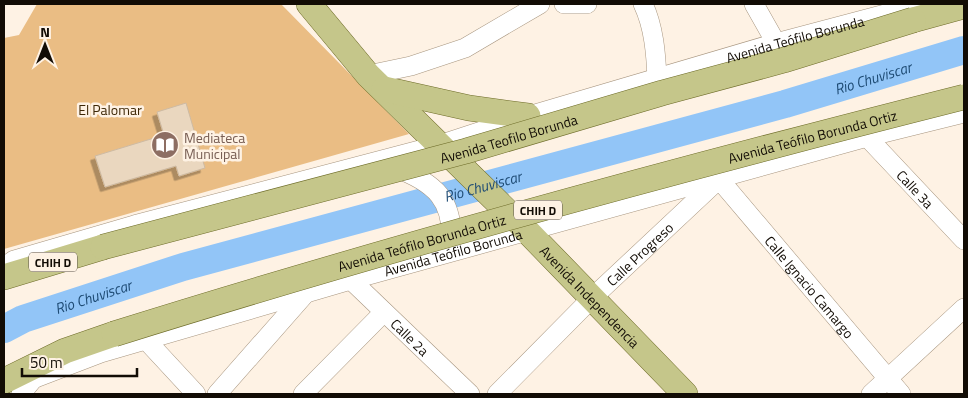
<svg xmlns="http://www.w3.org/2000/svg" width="968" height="398" font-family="'Titillium Web',sans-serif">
<defs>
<filter id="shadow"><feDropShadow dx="-4.5" dy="4.5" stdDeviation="0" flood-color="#0004"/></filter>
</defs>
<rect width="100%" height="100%" fill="#fef2e4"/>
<path fill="#eabd84" d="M37,4h244l128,130 -405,115v-211l15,-3z"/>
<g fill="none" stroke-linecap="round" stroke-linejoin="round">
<path stroke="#92c5f7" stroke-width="28" id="s1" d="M4,329l19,-10 160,-52 602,-163 179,-54"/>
</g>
<path fill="#ead7bf" stroke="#cdbaa3" filter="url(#shadow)" d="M186,103l19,65 -26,8 -3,-10 -71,21 -10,-31 69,-21 -7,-23z"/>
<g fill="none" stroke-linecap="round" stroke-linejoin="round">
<g stroke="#a7957f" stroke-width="20">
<g id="minor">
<path d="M564,4h23"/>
<path d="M643,4c11,23 13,50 14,75"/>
<path d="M754,4l22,39"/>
<path d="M368,75l43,-9 54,-18 75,-44"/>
<path id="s2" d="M867,137l97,103"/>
<path d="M393,167c42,15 62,33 58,80"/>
<path id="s3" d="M4,267l10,-7 120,-35 305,-80 89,-29 248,-73 147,-39"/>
<path id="s4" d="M351,280l119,114"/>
<path d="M146,340l50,54"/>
<path id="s5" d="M33,379l68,-26 250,-73 516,-143 97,-24"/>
<path d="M21,394l13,-16"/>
<path d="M217,394l89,-101"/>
<path d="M303,394l81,-82"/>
<path id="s6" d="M497,394l95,-96 127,-119 182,215"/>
<path d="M871,394l93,-86"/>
</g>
</g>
<g stroke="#6e6c29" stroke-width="26">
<g id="major">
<path id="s7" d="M309,4l59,71 159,156 158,163"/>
<path d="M913,20l51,-14"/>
<path d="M384,89l85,19 59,8"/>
<path d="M4,277l99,-30"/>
<path d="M4,381l61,-30 49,-17"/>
</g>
</g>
<use href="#minor" stroke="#fff" stroke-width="19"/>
<use href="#major" stroke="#c5c68a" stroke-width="25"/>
<g stroke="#6e6c29" stroke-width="26" stroke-linecap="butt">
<g id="major-bridge">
<path id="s8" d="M103,247l363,-96 196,-58 122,-33 129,-40"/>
<path id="s9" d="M114,334c281,-88 565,-165 850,-237"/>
</g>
</g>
<use href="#major-bridge" stroke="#c5c68a" stroke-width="25"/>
</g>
<defs>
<g id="library-disc" transform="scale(1.4375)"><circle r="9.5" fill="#8d6e63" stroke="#fef2e4"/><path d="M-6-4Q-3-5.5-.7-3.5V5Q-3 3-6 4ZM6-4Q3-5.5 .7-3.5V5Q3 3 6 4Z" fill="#fff"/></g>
</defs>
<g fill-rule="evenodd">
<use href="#library-disc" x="165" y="145"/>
</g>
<g text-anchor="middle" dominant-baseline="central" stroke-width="5" stroke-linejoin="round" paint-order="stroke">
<g fill="#fef2e4" stroke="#595148" stroke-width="1">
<rect x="514" y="200.5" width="48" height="19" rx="4"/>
<rect x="29" y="252.5" width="48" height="19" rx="4"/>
</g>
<g font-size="12" font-weight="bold" fill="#120c05">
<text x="538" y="210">CHIH D</text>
<text x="53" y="262">CHIH D</text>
</g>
<g font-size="14" fill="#120c05" stroke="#fef2e4">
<text stroke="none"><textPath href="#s3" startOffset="824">Avenida Teófilo Borunda</textPath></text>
<text stroke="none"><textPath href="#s9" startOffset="726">Avenida Teófilo Borunda Ortiz</textPath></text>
<text stroke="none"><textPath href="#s8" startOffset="420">Avenida Teofilo Borunda</textPath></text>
<text stroke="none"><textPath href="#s2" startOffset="71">Calle 3a</textPath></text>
<text stroke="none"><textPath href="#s9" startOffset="321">Avenida Teófilo Borunda Ortiz</textPath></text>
<text stroke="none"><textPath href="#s5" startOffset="439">Avenida Teófilo Borunda</textPath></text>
<text stroke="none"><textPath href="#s6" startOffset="200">Calle Progreso</textPath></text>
<text stroke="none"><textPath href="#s6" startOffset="450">Calle Ignacio Camargo</textPath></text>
<text stroke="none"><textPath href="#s7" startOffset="406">Avenida Independencia</textPath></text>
<text stroke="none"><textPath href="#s4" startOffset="82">Calle 2a</textPath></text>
</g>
<g font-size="14" fill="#3d2706" stroke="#fef2e4">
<text x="110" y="109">El Palomar</text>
</g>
<g font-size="14" fill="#785e54" stroke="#fef2e4" text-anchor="start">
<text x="184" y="137">Mediateca<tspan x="184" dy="16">Municipal</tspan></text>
</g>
<g font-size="15" font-style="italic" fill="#1e4b74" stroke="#fef2e4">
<text stroke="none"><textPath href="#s1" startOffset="905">Rio Chuviscar</textPath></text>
<text stroke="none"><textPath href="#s1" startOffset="500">Rio Chuviscar</textPath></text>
<text stroke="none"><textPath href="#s1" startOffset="95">Rio Chuviscar</textPath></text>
</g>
</g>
<rect width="968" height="398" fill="none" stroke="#120c05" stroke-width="10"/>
<g transform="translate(45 45)" stroke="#fef2e4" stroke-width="4" paint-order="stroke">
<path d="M0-4L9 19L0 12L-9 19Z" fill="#120c05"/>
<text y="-8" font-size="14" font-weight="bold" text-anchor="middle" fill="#120c05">N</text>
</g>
<path d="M22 368v8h115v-8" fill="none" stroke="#120c05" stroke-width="2.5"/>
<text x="30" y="368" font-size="15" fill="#120c05" stroke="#fef2e4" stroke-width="4" paint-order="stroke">50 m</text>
</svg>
